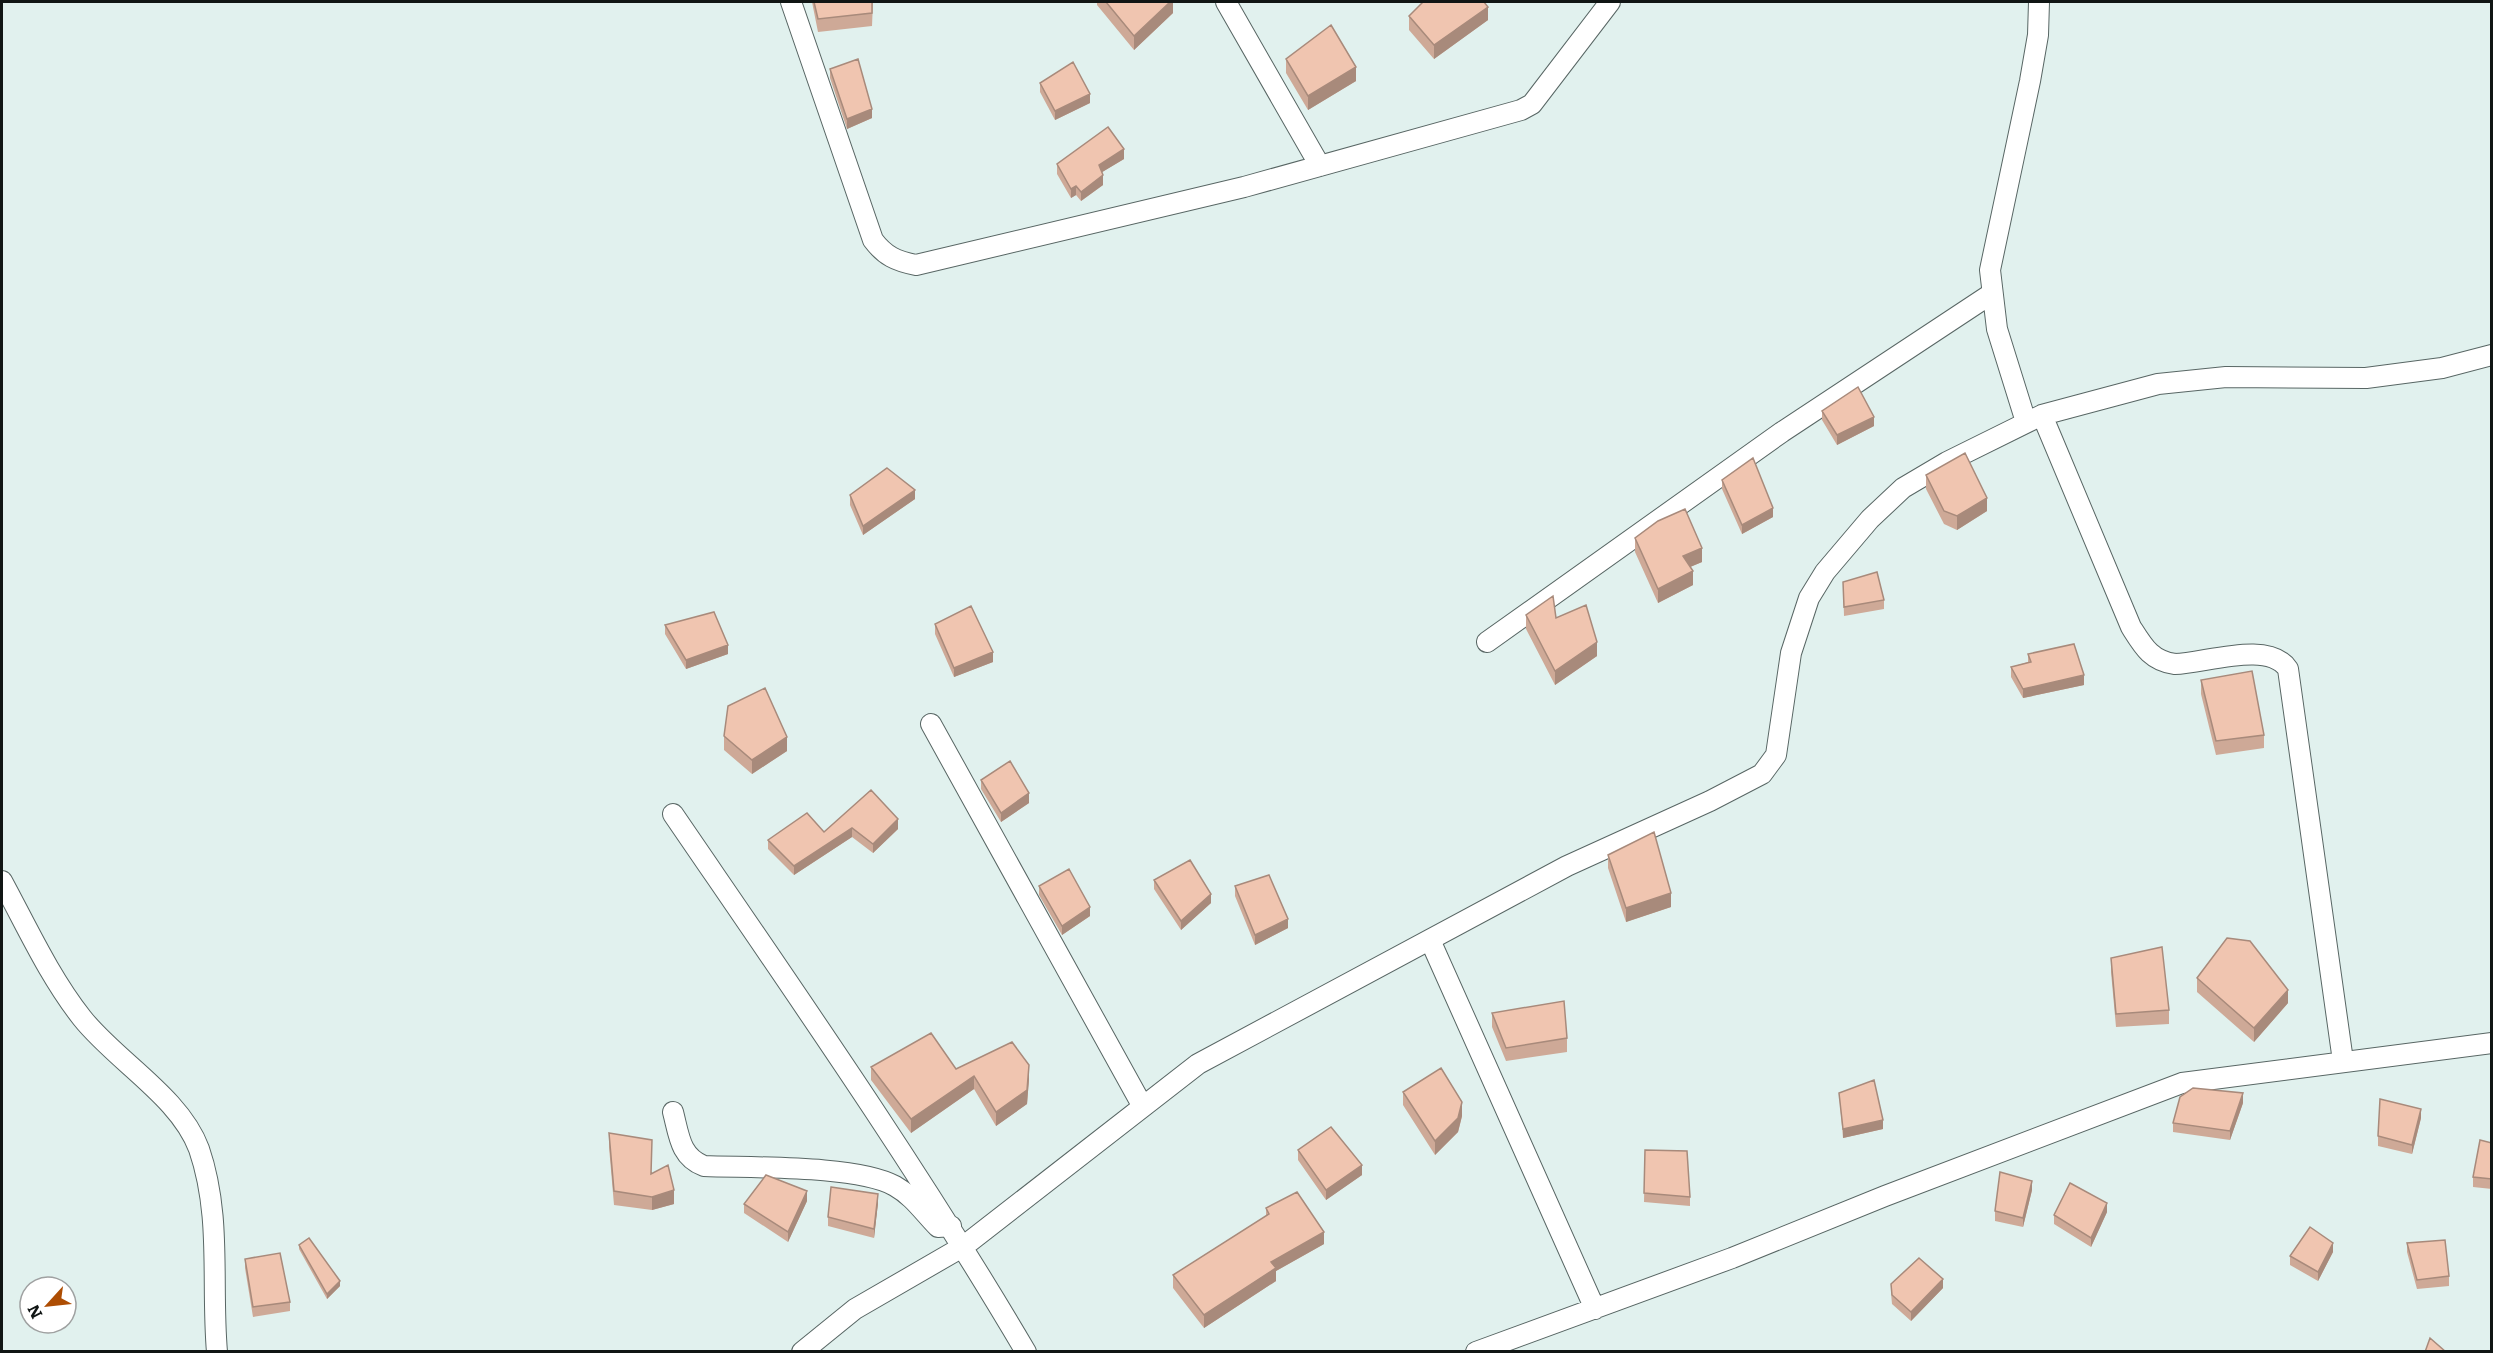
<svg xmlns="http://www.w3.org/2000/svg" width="2493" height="1353" font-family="Literata,serif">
<rect width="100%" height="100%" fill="#e1f1ee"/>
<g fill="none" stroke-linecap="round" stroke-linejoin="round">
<g stroke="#586664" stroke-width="22">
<path id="minor" d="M791,2l82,238c12,16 23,21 43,25l328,-78 277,-77 11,-6 78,-102
M1226,2l94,164
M2042,415l89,212c12,19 20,34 44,37 31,-1 94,-24 113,5l55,392
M2026,422l-29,-93 -7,-59 40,-189 8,-46 1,-33
M1487,642l295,-210 209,-138
M931,724l212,383
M673,814c121,177 244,353 353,538
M2,881c25,46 47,95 80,137 34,43 98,79 117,131 23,67 12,134 18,203
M1430,940l165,369
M673,1112c6,23 7,45 31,54 47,2 153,-1 191,20 18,10 29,27 43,41l13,-1
M802,1352l53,-43 109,-63 234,-182 369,-198 143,-65 52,-27 14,-19 15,-102 18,-55 16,-26 45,-53 33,-31 44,-26 95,-47 116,-31 68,-7 140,1 76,-10 50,-13
M1476,1352l256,-94 153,-62 297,-113 310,-40"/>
</g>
<use href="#minor" stroke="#fff" stroke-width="20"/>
</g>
<path fill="#cea997" d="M812,2h61l-1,24 -54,6z
M1097,2h76v11l-39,37 -37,-45z
M1409,16l79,4 -54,39 -25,-29z
M1286,59l70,22 -48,29 -22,-37z
M830,69l42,49 -25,11 -17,-51z
M1040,83l50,20 -35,17 -15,-28z
M1124,159l-22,13 1,13 -22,16 -5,-6 -5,3 -14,-24v-10z
M1822,411l52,15 -37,19 -15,-25z
M1926,475l61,36 -30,19 -13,-6 -18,-35z
M1722,480l51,37 -31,17 -20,-45z
M850,495l65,4 -52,36 -13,-30z
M1635,538l67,24 -12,5 3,18 -35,18 -23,-51z
M1843,582l41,18v9l-40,7z
M1526,615l30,3 41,38 -42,29 -29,-56z
M935,624l58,38 -39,15 -19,-43z
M665,625l63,29 -42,15 -21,-35z
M2028,654l56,31 -61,13 -12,-21v-10l17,-5z
M2201,680l63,55v13l-48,7 -15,-61z
M724,736l63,15 -35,23 -28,-24z
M981,780l48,23 -28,19 -20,-33z
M871,790l27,39 -25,24 -21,-16 -58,38 -26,-26v-9l56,-8z
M1608,855l63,52 -45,15 -18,-54z
M1154,880l57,23 -30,27 -27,-41z
M1039,886l51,30 -28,19 -23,-40z
M1235,886l53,42 -33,17 -20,-49z
M2111,958l58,52v14l-53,3 -5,-55z
M2197,978l91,25 -34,39 -57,-50z
M1492,1013l75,25v14l-61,9 -14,-34z
M871,1067l85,2 73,10 -2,25 -31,22 -22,-37 -63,44 -40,-53z
M1403,1092l59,24 -4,16 -23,23 -32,-50z
M1839,1093l44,36 -40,9z
M2243,1103l-13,37 -57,-8v-9z
M2421,1118l-9,36 -34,-8v-10z
M609,1133l42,41 23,30 -22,6 -38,-5 -5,-58z
M2492,1143v46l-19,-2v-10z
M1298,1150l64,25 -36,25 -28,-40z
M1645,1150l45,47v9l-46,-4z
M2032,1190l-9,37 -28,-6v-10z
M807,1201l-19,41 -44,-29v-9z
M878,1203l-4,35 -46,-12v-9z
M1266,1208l58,36 -48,27v10l-72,47 -31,-40v-13l93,-59z
M2107,1212l-16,35 -37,-23v-9z
M2407,1243l42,33v10l-32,3 -10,-37z
M299,1245l41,41 -13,13 -28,-50z
M2333,1252l-15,29 -28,-16v-9z
M245,1259l45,43v9l-37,6 -8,-49z
M1891,1284l52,4 -32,33 -19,-17 -1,-11z"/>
<path fill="#a88a7b" d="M1170,2h3v11l-39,37v-14z
M1488,7v13l-54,39v-14z
M1356,67v14l-48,29v-14z
M1090,94v9l-35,17v-9z
M872,109v9l-25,11v-10z
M1124,149v10l-25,15v-9z
M1103,175v10l-22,16v-9z
M1076,186v9l-5,3v-9z
M1874,417v9l-37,19v-10z
M915,490v9l-52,36v-9z
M1987,498v13l-30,19v-14z
M1773,508v9l-31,17v-9z
M1702,548v14l-19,8v-14z
M1693,571v14l-35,18v-14z
M1597,642v14l-42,29v-14z
M728,645v9l-42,15v-9z
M993,652v10l-39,15v-9z
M2084,675v10l-61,13v-9z
M787,737v14l-35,23v-14z
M1029,793v10l-28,19v-9z
M898,819v10l-25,24v-9z
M852,828v9l-58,38v-9z
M1671,893v14l-45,15v-14z
M1211,894v9l-30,27v-9z
M1090,907v9l-28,19v-9z
M1288,919v9l-33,17v-10z
M2288,990v13l-34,39v-14z
M1029,1065v14l-2,25 -31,22v-14z
M974,1076v13l-63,44v-14z
M2243,1093v10l-13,37v-9z
M1462,1102v14l-4,16 -23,23v-14z
M2421,1109v9l-9,36v-9z
M1883,1120v9l-40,9v-9z
M1362,1165v10l-36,25v-10z
M2032,1181v9l-9,37v-9z
M674,1190v14l-22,6v-13z
M807,1191v10l-19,41v-10z
M878,1194v9l-4,35v-9z
M2107,1203v9l-16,35v-9z
M1324,1232v12l-48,27v10l-72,47v-13l67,-53z
M2333,1243v9l-15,29v-9z
M1943,1279v9l-32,33v-9z
M340,1281v5l-13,13v-5z"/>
<path fill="#f0c5b0" stroke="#a88a7b" stroke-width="1.5" d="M814,2h58v11l-54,6z
M1106,2h64l-36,34z
M1423,2h61l4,5 -54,38 -25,-29z
M1331,25l25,42 -48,29 -22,-37z
M858,59l14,50 -25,10 -17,-50z
M1073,62l17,32 -35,17 -15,-28z
M1108,127l16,22 -25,16 4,10 -22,17 -5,-6 -5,3 -14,-25z
M1858,387l16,30 -37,18 -15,-24z
M1965,453l22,45 -30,18 -13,-5 -18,-36z
M1753,458l20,50 -31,17 -20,-45z
M887,468l28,22 -52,36 -13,-31z
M1685,509l17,39 -19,8 10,15 -35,18 -23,-51 23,-17z
M1877,572l7,28 -40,7 -1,-25z
M1553,596l3,22 30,-13 11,37 -42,29 -29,-56z
M971,606l22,46 -39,16 -19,-44z
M714,612l14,33 -42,15 -21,-35z
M2074,644l10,31 -61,14 -12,-22 20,-5 -3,-8z
M2252,671l12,64 -48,6 -15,-61z
M765,688l22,49 -35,23 -28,-24 4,-30z
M1010,761l19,32 -28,20 -20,-33z
M871,790l27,29 -25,25 -21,-16 -58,38 -26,-26 39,-27 17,19z
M1654,832l17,61 -45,15 -18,-53z
M1190,860l21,34 -30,27 -27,-41z
M1069,869l21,38 -28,19 -23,-40z
M1269,875l19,44 -33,16 -20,-49z
M2227,938l23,3 38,49 -34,38 -57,-50z
M2162,947l7,63 -53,4 -5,-56z
M1564,1001l3,37 -61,10 -14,-35z
M931,1033l25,36 56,-27 17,23 -2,25 -31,22 -22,-36 -63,43 -40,-52z
M1441,1068l21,34 -4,16 -23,23 -32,-49z
M1874,1080l9,40 -40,9 -4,-36z
M2193,1088l50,5 -13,38 -57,-8 7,-26z
M2380,1099l41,10 -9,36 -34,-9z
M1331,1127l31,38 -36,25 -28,-40z
M609,1133l43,7 -1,34 17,-9 6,25 -22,7 -38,-6z
M2480,1140l12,3v36l-19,-2z
M1645,1150l42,1 3,46 -46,-4z
M2000,1172l32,9 -9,37 -28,-7z
M766,1175l41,16 -19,41 -44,-28z
M2070,1183l37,20 -16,35 -37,-23z
M831,1187l47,7 -4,35 -46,-12z
M1297,1192l27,40 -53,30 5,6 -72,47 -31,-40 96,-61 -3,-6z
M2310,1227l23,16 -15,29 -28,-16z
M309,1238l31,43 -13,13 -28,-49z
M2445,1240l4,36 -32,4 -10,-37z
M280,1253l10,49 -37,5 -8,-48z
M1919,1258l24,21 -32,33 -19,-17 -1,-11z
M2430,1338l16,14h-21z"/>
<rect width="2493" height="1353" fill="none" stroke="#101514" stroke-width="6"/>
<g transform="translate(48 1305) rotate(243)"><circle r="28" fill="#ffffff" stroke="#9fa1a1" stroke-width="1.5"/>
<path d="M0-4.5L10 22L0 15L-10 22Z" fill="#ad4d03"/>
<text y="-9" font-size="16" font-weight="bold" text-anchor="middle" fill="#101514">N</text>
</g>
</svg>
